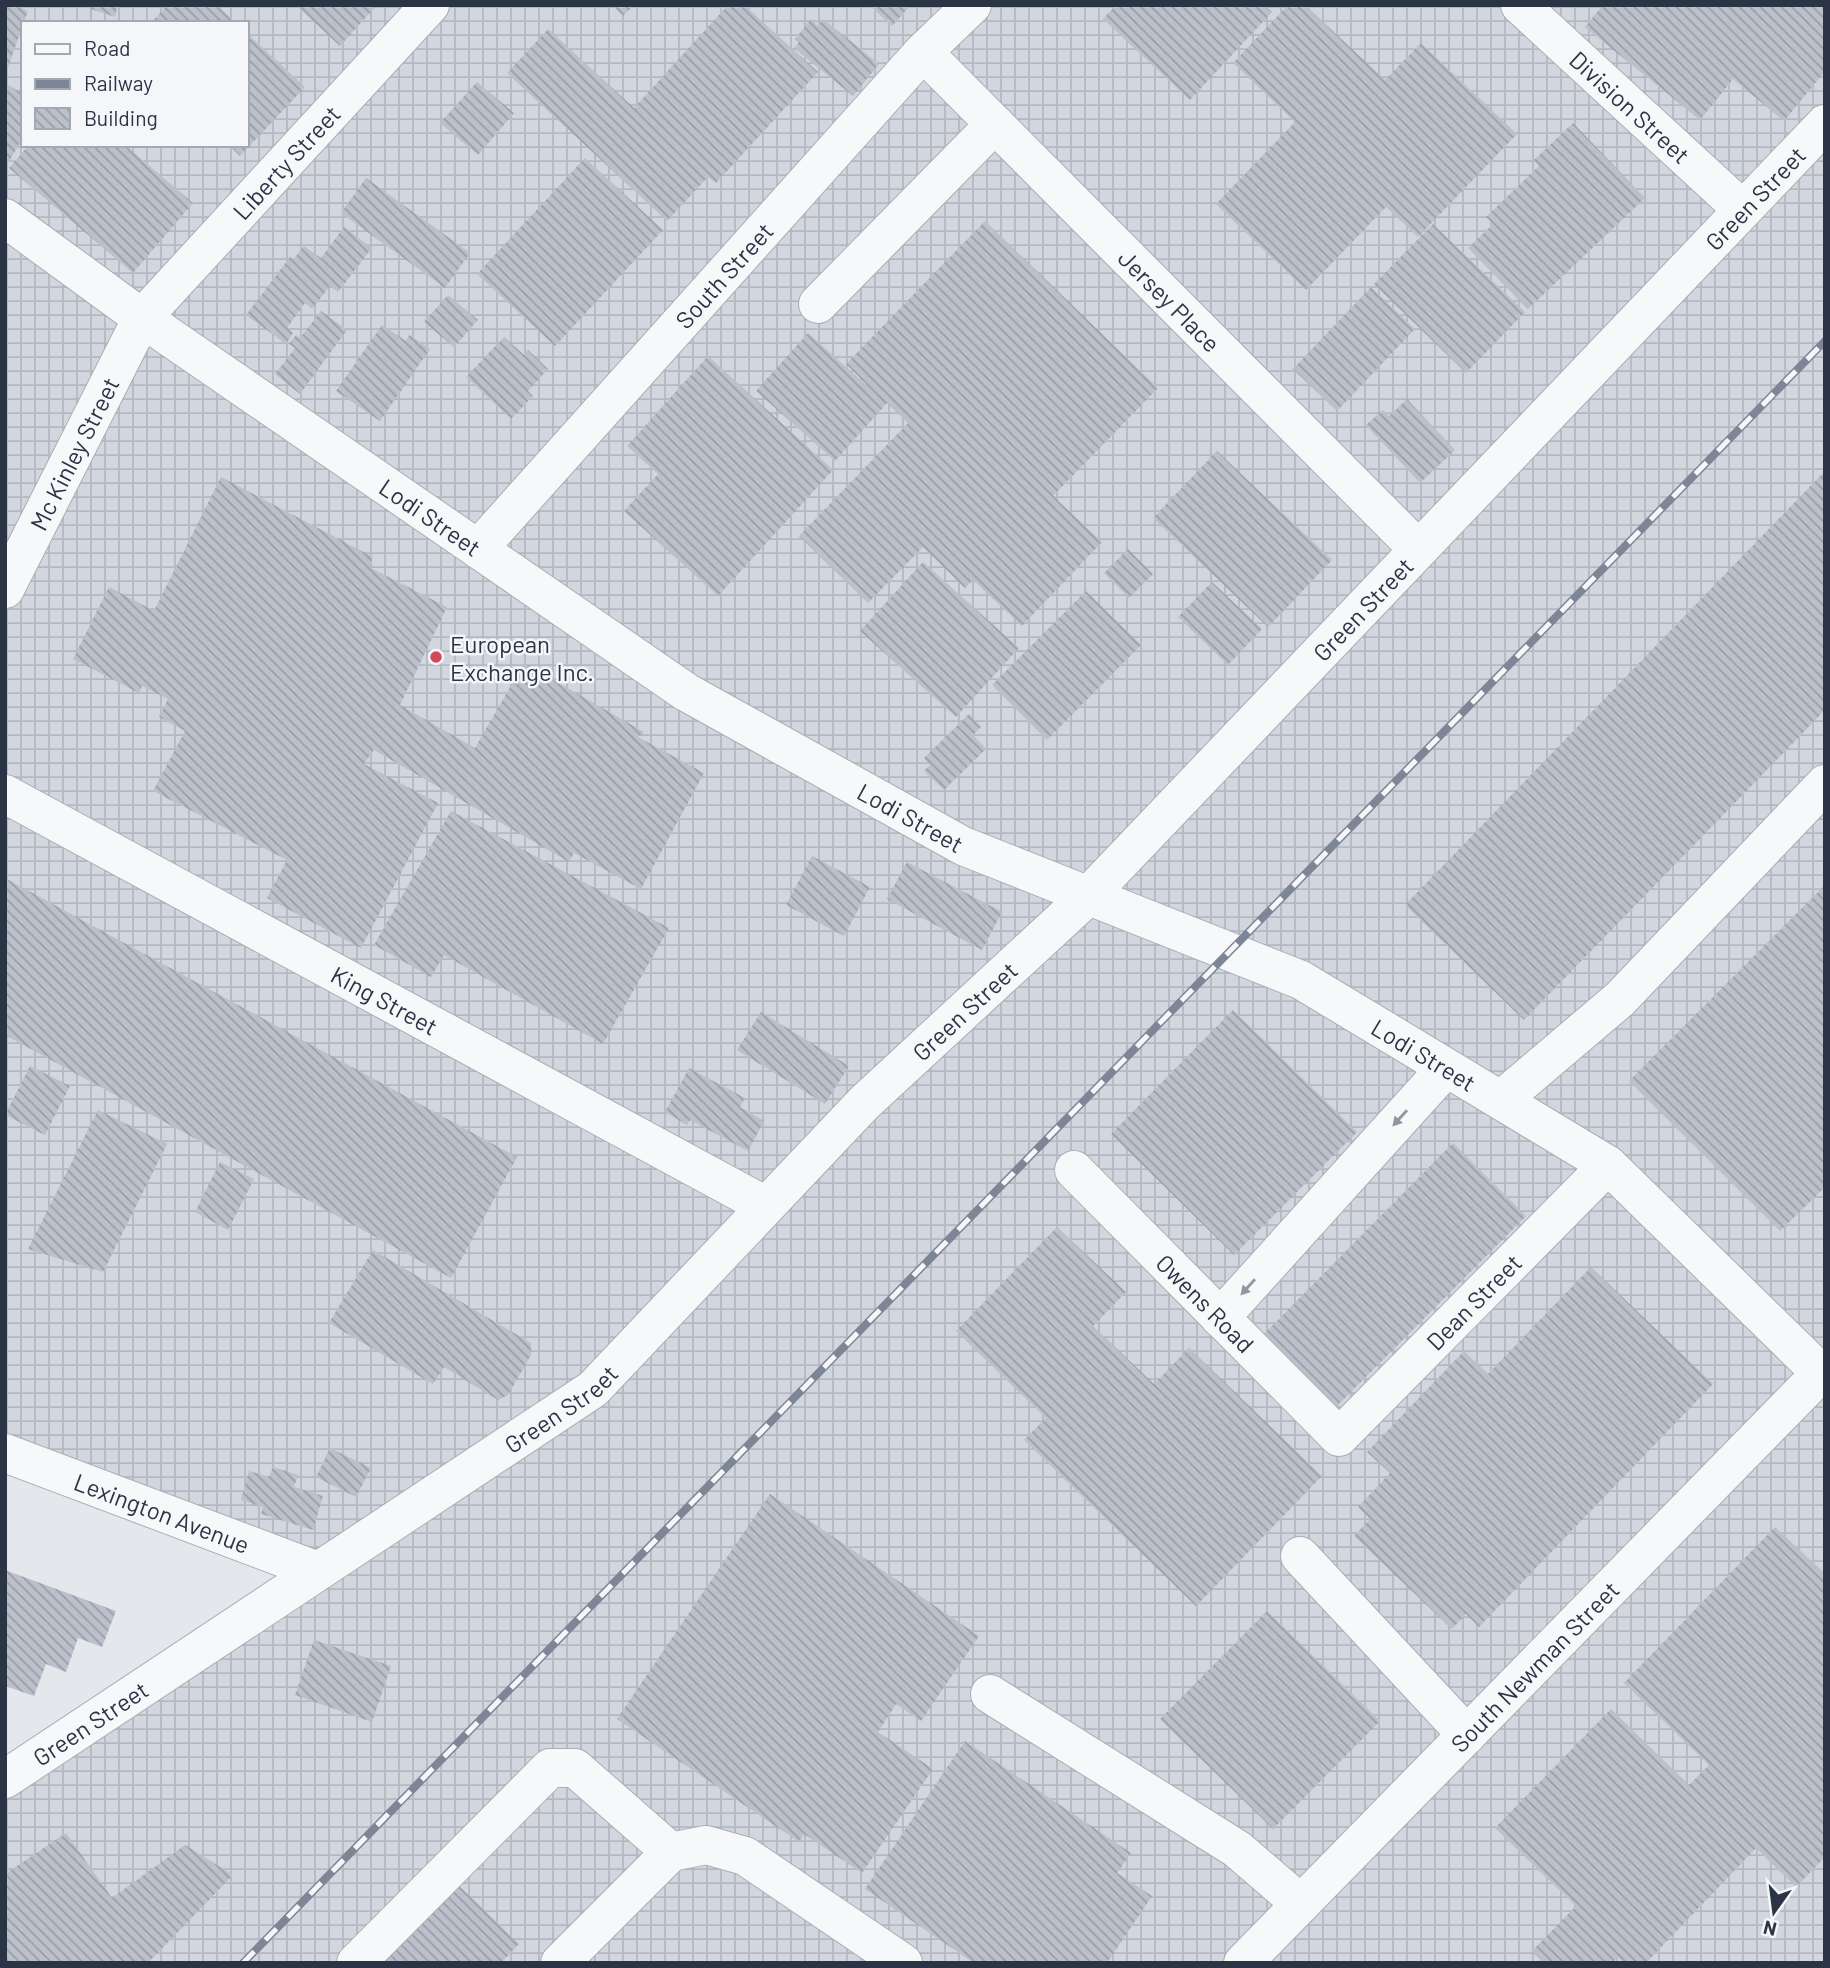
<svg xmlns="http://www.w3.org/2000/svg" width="1830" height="1968" font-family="Barlow,sans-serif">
<defs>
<pattern id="industrial-grid" width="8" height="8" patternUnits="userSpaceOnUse" patternTransform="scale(1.75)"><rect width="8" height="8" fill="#d2d6de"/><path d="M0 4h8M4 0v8" fill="none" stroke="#b4b8c0"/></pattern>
<pattern id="building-back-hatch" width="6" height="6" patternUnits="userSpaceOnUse" patternTransform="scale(1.75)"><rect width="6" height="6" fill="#bbc0ca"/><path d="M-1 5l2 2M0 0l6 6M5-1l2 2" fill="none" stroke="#989da6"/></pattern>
</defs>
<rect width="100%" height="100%" fill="#e4e7ec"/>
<path fill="url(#industrial-grid)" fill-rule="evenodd" d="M5,5h1820v1958h-1820v-189l296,-199 -296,-120zM23,23h224v122h-224z"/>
<path fill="url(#building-back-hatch)" d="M5,5h11l12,6 -22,62z
M79,5h39l-3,12z
M167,5h50l19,18h-85z
M296,5h81l-37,41z
M612,5h22l-11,11z
M728,5h16l74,67 -102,111 -8,-6 -41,44 -160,-148 41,-44 86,79z
M869,5h42l-19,21z
M1116,5h148l8,7 -82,88 -87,-81z
M1288,5h17l80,75 36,-37 96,91 -99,103 -32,-30 -80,83 -90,-86 79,-82 -62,-59z
M1603,5h222v66l-41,50 -51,-42 -33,41 -115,-93z
M811,19l7,7 5,-7 56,45 -26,32 -59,-48 5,-6 -4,-3z
M247,33l58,54 -65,69 -11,-11h18z
M477,82l37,31 -36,42 -38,-32z
M5,83l18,11v44l-18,30z
M1573,123l72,75 -117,111 -60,-61 25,-24 -7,-7 53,-51 -5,-6z
M29,145h96l68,58 -60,70 -124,-105z
M585,158l78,72 -108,116 -78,-72z
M366,178l104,75 -25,35 -104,-75z
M985,221l173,167 -105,108 49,46 -80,84 -49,-46 -8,8 -42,-41 -55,56 -69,-67 109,-113 -21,-20 -52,58 -79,-70 52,-58 64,57 -26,-26z
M1433,224l92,88 -59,61 -92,-89z
M344,227l28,21 -34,44 -8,-6 -18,23 -7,-6 -18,25 6,5 -7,11 -40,-29 44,-58 3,3 11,-14 17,12z
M1371,287l44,42 -78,82 -44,-42z
M448,295l30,25 -24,27 -30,-25z
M321,311l26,19 -47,64 -25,-20 20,-26 -6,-4 7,-9 4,3z
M382,325l24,16 3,-6 21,14 -50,72 -44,-30z
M504,337l20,18 4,-5 20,19 -20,22 5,5 -22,23 -45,-42z
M708,356l125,114 -115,126 -94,-85 34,-37 -31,-28z
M1407,399l48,51 -35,33 -54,-58 17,-15 6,6z
M1217,451l115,109 -64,67 -115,-109z
M1825,471v239l-301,310 -119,-115z
M221,477l152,80 -4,10 78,40 -47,98 75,43 49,-85 120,69 -6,5 66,36 -63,116 -67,-36 -5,9 -195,-112 -10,14 74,39 -77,145 -94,-50 20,-38 -134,-69 32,-60 -26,-14 9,-18 -26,-13 -3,7 -66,-34 36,-72 45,24z
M1128,549l25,25 -24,24 -25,-25z
M923,562l96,86 -63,69 -96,-86z
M1212,582l50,47 -34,36 -50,-48z
M1086,591l55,54 -94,95 -55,-55z
M969,714l12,13 -8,8 13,14 -42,41 -20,-19 6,-6 -6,-7z
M451,811l218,117 -66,116 -159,-89 -13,22 -57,-32z
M812,856l58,31 -26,49 -58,-31z
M907,862l95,50 -20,38 -95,-51z
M5,878l512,279 -66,121 -446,-243z
M1825,885v302l-45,44 -151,-150z
M1233,1010l124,122 -123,123 -123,-121z
M761,1012l88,54 -24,38 -88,-54z
M30,1066l40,20 -25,49 -40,-20z
M689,1068l56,30 -5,9 24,14 -16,30 -58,-31 -3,5 -22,-13z
M98,1110l69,34 -64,128 -75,-23z
M1453,1143l73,73 -195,196 -73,-72z
M220,1162l34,17 -26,51 -33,-18z
M1057,1227l69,65 -33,34 61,58 35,-36 133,128 -126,130 -172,-166 22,-22 -90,-87z
M373,1250l158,93v12l-23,40 -10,5 -54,-33 -11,17 -104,-61z
M1591,1267l122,117 -234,243 -13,-13 -14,15 -98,-93 16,-17 -12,-12 32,-34 -23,-21 97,-101 24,23z
M330,1448l41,20 -15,29 -40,-20z
M273,1467l25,8 -4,12 29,9 -10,34 -52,-16 2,-7 -22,-7 8,-29 20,6z
M770,1494l209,142 -58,85 -25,-17 -18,28 55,37 -71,104 -58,-39 -5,8 -182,-123z
M1775,1527l50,47v283l-29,30 -40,-39 -110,115h-22l-6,-6 -6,6h-68l-12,-12 44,-45 -81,-78 116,-119 78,76 20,-20 -85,-82z
M5,1570l111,41 -14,36 -24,-9 -12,34 -20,-8 -12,32 -29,-10z
M1267,1611l113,110 -107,108 -113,-110z
M314,1640l77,26 -19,56 -77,-27z
M965,1741l166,112 -14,20 35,23 -45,67h-133l-109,-74z
M66,1833l46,65 73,-53 48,30 -85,88h-143v-89z
M453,1880l66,64 -18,19h-129z"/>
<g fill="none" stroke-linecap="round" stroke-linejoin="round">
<g stroke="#a9aeb7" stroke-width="40">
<g id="minor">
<path id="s1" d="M1520,5l223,205"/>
<path id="s2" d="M923,52l495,497"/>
<path id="s3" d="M5,218l137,100 544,374 277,154 338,134 307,185 217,212"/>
<path d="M818,304l177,-180"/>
<path id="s4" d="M478,549l445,-497 49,-47"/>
<path id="s5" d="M5,589l137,-271 288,-313"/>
<path id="s6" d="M5,794l761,412"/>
<path d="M1501,1100l119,-101 205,-215"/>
<path id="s7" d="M1074,1170l265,267 269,-272"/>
<path d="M1220,1318l226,-250"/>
<path id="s8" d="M5,1453l313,118"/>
<path d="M1300,1556l167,179"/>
<path d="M990,1694l247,155 64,55"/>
<path id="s9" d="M5,1779l588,-390 271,-286 223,-206 738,-773"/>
<path d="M356,1963l194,-195h25l96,84"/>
<path d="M560,1963l111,-111 35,-7 39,11 158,107"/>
<path id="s10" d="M1243,1963l582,-594"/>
</g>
</g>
<use href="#minor" stroke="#f7f8fa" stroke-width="38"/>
<g stroke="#7d8696" stroke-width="8">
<path id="rail" d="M243,1963l1582,-1622"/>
</g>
<use href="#rail" stroke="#f4f6f9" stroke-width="5" stroke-dasharray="16" stroke-linecap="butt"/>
</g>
<defs><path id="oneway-solid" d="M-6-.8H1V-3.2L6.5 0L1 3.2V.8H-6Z" transform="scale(1.75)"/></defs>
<g fill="#9196a0">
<use href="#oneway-solid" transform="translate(1400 1118) rotate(132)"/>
<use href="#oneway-solid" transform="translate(1248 1287) rotate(132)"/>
</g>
<circle fill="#d1495b" stroke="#f4f6f9" stroke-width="2.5" cx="436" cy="657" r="7"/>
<g text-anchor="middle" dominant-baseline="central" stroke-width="5" stroke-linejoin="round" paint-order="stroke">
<g font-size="24" fill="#2b3445" stroke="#f4f6f9">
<text stroke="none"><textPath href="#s1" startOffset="150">Division Street</textPath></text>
<text stroke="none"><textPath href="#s5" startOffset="516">Liberty Street</textPath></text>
<text stroke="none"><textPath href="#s9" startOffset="2370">Green Street</textPath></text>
<text stroke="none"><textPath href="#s4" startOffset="368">South Street</textPath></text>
<text stroke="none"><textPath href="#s2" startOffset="350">Jersey Place</textPath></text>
<text stroke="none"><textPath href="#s5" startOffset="152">Mc Kinley Street</textPath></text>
<text stroke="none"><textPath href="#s3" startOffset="520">Lodi Street</textPath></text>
<text stroke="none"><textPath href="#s9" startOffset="1802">Green Street</textPath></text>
<text stroke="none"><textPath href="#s3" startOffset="1087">Lodi Street</textPath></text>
<text stroke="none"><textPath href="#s6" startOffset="432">King Street</textPath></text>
<text stroke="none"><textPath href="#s9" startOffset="1236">Green Street</textPath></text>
<text stroke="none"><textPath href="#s3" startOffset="1654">Lodi Street</textPath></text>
<text stroke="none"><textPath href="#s7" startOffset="567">Dean Street</textPath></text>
<text stroke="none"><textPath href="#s7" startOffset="187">Owens Road</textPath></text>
<text stroke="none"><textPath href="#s9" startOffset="668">Green Street</textPath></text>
<text stroke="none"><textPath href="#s8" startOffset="168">Lexington Avenue</textPath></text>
<text stroke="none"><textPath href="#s10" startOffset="416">South Newman Street</textPath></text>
<text stroke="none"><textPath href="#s9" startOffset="102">Green Street</textPath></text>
</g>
<g font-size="24" fill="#2b3445" stroke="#f4f6f9" text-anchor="start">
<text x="450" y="643">European<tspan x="450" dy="28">Exchange Inc.</tspan></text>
</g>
</g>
<rect width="1830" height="1968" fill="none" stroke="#2b3445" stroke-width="14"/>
<rect x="21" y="21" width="228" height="126" fill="#f4f6f9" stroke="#a4a8b1" stroke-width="2"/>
<rect x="35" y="44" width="35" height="10" fill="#f7f8fa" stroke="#a4a8b1" stroke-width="2"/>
<text x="84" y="56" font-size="21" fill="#2b3445">Road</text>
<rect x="35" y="79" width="35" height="10" fill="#7d8696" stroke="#a4a8b1" stroke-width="2"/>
<text x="84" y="91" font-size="21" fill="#2b3445">Railway</text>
<rect x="35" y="108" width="35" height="21" fill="url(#building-back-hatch)" stroke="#a4a8b1" stroke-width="2"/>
<text x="84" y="126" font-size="21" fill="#2b3445">Building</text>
<g transform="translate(1774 1912) rotate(194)" stroke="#f4f6f9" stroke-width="5" paint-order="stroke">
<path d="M0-5L12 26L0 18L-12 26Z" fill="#2b3445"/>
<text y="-10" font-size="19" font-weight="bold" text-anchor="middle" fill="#2b3445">N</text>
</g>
</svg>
